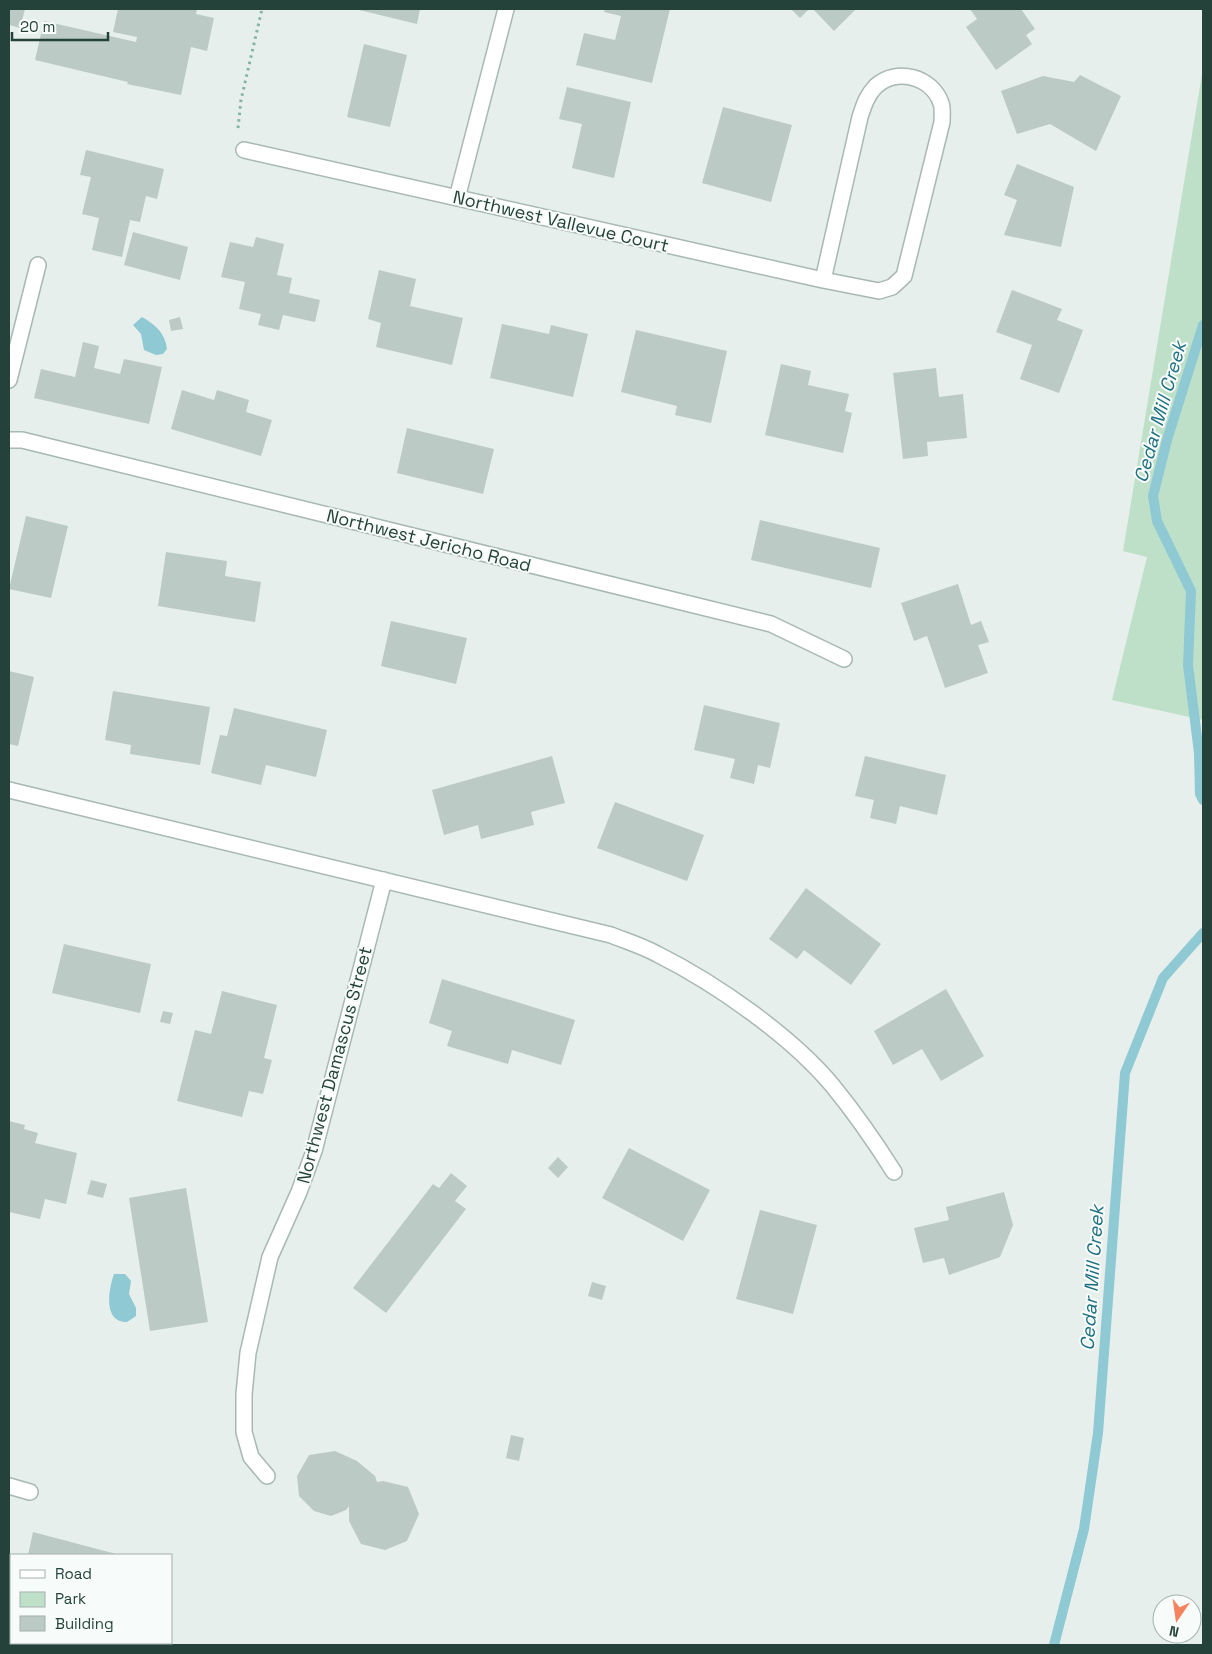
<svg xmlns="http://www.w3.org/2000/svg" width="1212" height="1654" font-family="'Space Grotesk',sans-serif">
<rect width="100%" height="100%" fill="#e6efeb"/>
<path fill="#bfe0c8" d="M1203,68v652l-91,-20 35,-143 -24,-6z"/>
<path fill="#8ec9d4" d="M142,317c14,8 23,16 25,32l-4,5 -7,1 -12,-5 -3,-16 -8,-9z
M114,1274h11l6,7 -2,13 7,14v8l-9,6c-25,0 -18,-34 -13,-48z"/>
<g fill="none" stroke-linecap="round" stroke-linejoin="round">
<path stroke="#8ec9d4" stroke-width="10" d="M1203,325l-36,115 -14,56 4,25 34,70 -3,74 11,88 1,41 3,6
M1054,1645l30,-116 14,-96 27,-360 38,-95 40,-45"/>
</g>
<path fill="#bbcac4" d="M9,9h16l-5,19 -11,-3z
M118,9h79l-1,5 18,4 -7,33 -16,-4 -10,48 -54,-11 1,-2 -93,-22 9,-39 92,21 1,-5 -24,-5z
M355,9h65l-3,15z
M605,9h65l-18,74 -76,-18 8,-32 31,7 6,-24 -17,-4z
M791,9h18l-9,9z
M813,9h41l1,1 -21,21z
M970,9h51l14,20 -9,6 6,9 -36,26 -30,-43 11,-8z
M364,44l43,11 -17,72 -43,-10z
M1080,75l41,21 -25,55 -46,-27 -33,10 -16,-43 42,-15 31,6z
M567,87l64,15 -17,76 -42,-10 10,-44 -23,-5z
M723,107l69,18 -21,77 -69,-19z
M86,150l78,19 -7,30 -11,-3 -6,26 -10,-2 -8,37 -30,-7 7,-32 -17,-4 9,-37 -11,-2z
M1017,164l57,23 -13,60 -57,-12 13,-35 -13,-5z
M133,232l55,15 -8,33 -56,-15z
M256,237l28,7 -7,31 15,3 -3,15 31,7 -5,22 -32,-7 -4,15 -21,-5 3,-11 -22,-5 6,-27 -24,-5 9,-35 23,5z
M379,270l37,9 -6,27 53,12 -11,47 -76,-18 5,-24 -13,-4z
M1012,290l50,19 -5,11 26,10 -24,63 -39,-14 12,-34 -36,-13z
M180,317l3,12 -12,2 -2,-11z
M502,324l47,10 2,-9 37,9 -15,63 -83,-19z
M636,330l91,21 -16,72 -36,-8 2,-9 -56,-14z
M83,342l16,4 -5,22 26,6 4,-15 38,8 -13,57 -115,-26 7,-29 34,8z
M781,364l30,7 -3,14 41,9 -4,17 7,2 -9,40 -78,-18z
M936,368l3,29 24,-3 4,44 -40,4 1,14 -25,3 -10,-86z
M182,390l32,10 3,-10 32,10 -3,12 26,8 -11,36 -90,-27z
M407,428l87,21 -11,45 -86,-21z
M26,516l42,10 -17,72 -42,-9z
M760,520l120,28 -9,40 -120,-28z
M166,552l61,9 -2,15 36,6 -6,40 -97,-16z
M958,584l13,41 10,-4 8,21 -11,3 10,28 -43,15 -18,-52 -13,5 -13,-38z
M391,621l76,17 -11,46 -75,-18z
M9,671l25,6 -16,69 -9,-2z
M113,691l97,16 -10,58 -70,-11 1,-9 -26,-5z
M704,705l76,18 -10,45 -12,-3 -4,19 -24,-6 5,-19 -41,-9z
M234,708l93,22 -11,47 -50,-12 -5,20 -50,-12 9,-38 7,1z
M552,756l13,47 -34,9 3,13 -53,14 -3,-14 -34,10 -12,-45z
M865,756l81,19 -9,40 -37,-9 -4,18 -26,-6 4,-18 -19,-4z
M615,802l89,33 -17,46 -90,-33z
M806,888l75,56 -30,41 -47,-35 -7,9 -28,-20z
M64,944l87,20 -11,49 -88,-20z
M442,979l133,41 -14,45 -49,-15 -4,14 -61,-18 5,-15 -23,-8z
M946,989l38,67 -43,25 -19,-32 -29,16 -19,-34z
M222,991l55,14 -13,53 8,2 -9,34 -14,-3 -7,26 -65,-16 18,-71 16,4z
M163,1011l10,2 -3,11 -10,-2z
M9,1121l16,4 -1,4 14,4 -3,10 42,10 -11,51 -21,-5 -5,20 -31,-7z
M629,1148l81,42 -27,51 -81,-43z
M558,1157l10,10 -10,11 -10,-10z
M451,1173l16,13 -12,15 11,8 -80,104 -33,-25 80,-104 6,4z
M91,1180l16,4 -4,14 -16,-4z
M186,1188l22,134 -58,9 -21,-133z
M1004,1192l9,33 -13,32 -51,18 -5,-17 -21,5 -9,-35 35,-8 -3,-13z
M760,1210l57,15 -24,89 -57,-15z
M592,1282l14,4 -4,14 -14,-4z
M511,1435l13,3 -5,23 -13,-3z
M335,1451l22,10 18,15 2,6 6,-1 25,6 11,27 -12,27 -22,9 -24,-6 -12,-23v-15l-3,4 -15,6 -17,-5 -15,-15 -2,-20 12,-21z
M33,1532l87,23h-92z"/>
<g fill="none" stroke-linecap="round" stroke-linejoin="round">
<g stroke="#a8b8b2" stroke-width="18">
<path id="minor" d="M244,150l579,130 56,11 13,-4 12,-11 38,-154c0,-6 1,-14 -1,-19 -9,-26 -44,-36 -65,-17 -9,9 -12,19 -16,31l-37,163
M457,198l49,-189
M9,380l29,-115
M9,440h13l749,184 73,35
M9,790l602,145c15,6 31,11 46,19 58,29 133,81 175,131 23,28 43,57 62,87
M267,1476l-16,-19 -7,-25v-38l4,-41 22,-96 29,-65 15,-41 70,-271
M9,1486l21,6"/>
</g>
<path stroke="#86b3a5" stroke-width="3" stroke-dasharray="2.5 4" stroke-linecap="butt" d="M238,128l3,-28 21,-91"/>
<use href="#minor" stroke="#fff" stroke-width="15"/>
</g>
<g text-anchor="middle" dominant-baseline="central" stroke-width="4" stroke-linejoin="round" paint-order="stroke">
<g font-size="18" fill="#24423a" stroke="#f7fbf9">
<text transform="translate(561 221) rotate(13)">Northwest Vallevue Court</text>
<text transform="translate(429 540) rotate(14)">Northwest Jericho Road</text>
<text transform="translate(334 1065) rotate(-75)">Northwest Damascus Street</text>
</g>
<g font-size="19" font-style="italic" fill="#1c6f80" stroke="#f7fbf9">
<text transform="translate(1160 412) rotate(-74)">Cedar Mill Creek</text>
<text transform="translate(1092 1278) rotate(-86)">Cedar Mill Creek</text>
</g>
</g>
<rect width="1212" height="1654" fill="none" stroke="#24423a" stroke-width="20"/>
<rect x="10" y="1554" width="162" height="90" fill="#f7fbf9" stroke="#a3b1ad"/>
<rect x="20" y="1570" width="25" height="8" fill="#ffffff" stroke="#a3b1ad"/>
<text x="55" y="1579" font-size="15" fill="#24423a">Road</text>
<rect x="20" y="1592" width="25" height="15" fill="#bfe0c8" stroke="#a3b1ad"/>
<text x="55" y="1604" font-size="15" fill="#24423a">Park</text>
<rect x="20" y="1616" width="25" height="15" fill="#bbcac4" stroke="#a3b1ad"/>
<text x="55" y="1629" font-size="15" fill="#24423a">Building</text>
<g transform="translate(1177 1619) rotate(193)"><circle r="24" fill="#f7fbf9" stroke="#a3b1ad"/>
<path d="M0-4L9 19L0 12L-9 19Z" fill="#f4845f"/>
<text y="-8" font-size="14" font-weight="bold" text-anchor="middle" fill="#24423a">N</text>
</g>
<path d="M12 32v8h96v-8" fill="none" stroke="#24423a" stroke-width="2.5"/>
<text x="20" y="32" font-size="15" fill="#24423a" stroke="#f7fbf9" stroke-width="4" paint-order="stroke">20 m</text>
</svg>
